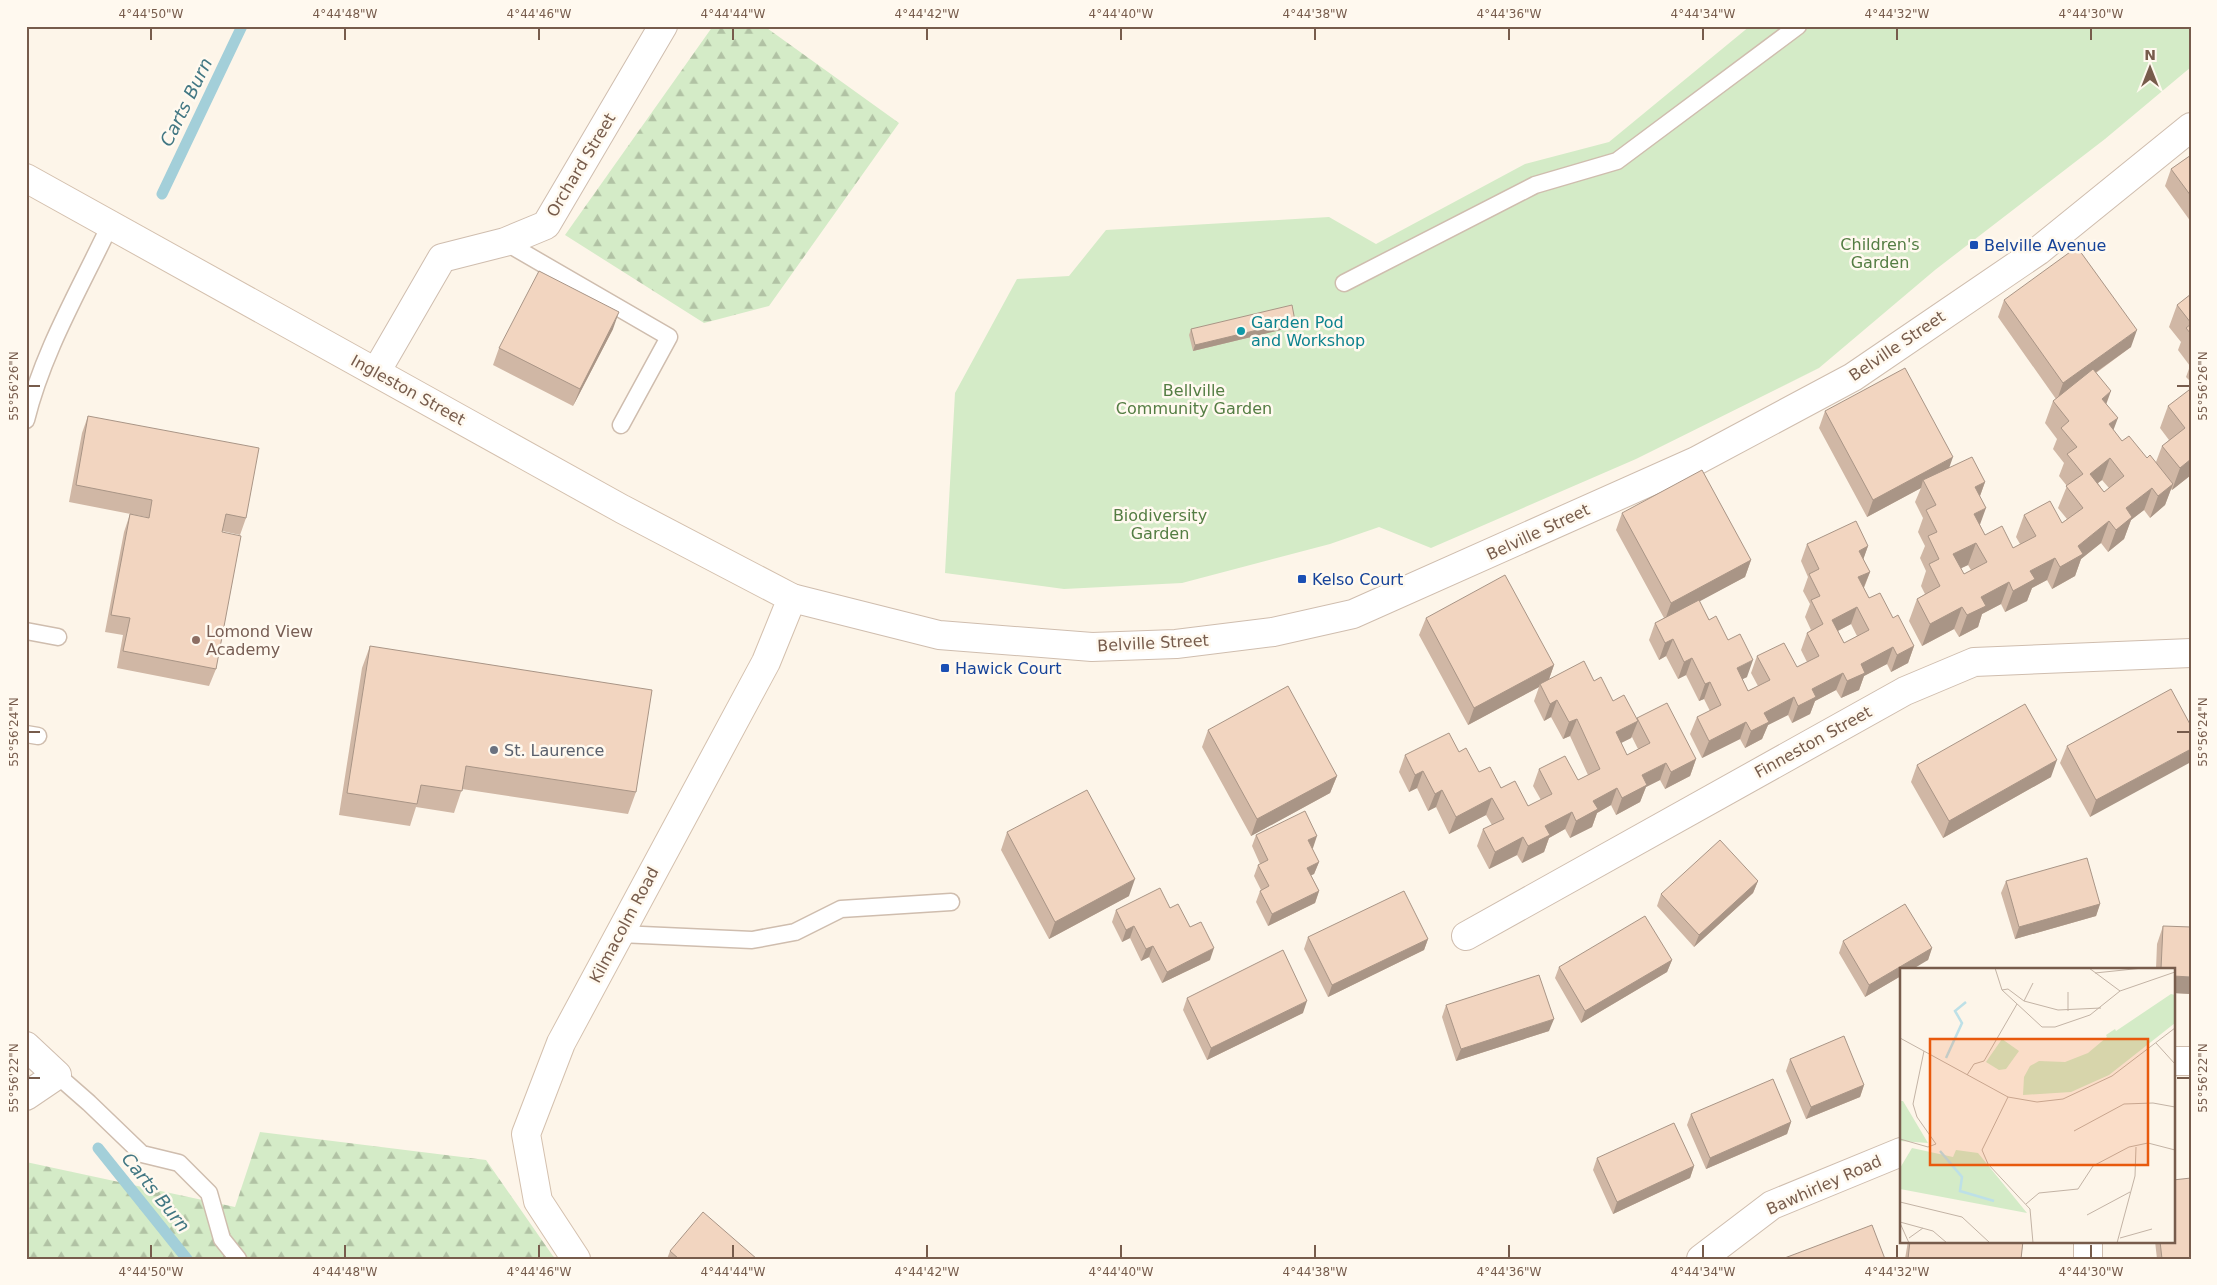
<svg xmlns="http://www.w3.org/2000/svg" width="2217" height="1285" font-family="'DejaVu Sans',sans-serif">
<defs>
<pattern id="forest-firs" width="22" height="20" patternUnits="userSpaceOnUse" patternTransform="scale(1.25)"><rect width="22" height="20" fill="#d4ebc7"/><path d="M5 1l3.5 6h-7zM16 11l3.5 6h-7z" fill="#b1c2a4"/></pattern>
</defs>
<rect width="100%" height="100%" fill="#fdf5e9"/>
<path fill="url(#forest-firs)" d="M713,26h51l135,97 -130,183 -65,17 -139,-88z
M260,1132l226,28 69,99h-529v-97l209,45z"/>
<path fill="#d4ebc7" d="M1750,26h441v41l-86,72 -170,131 -116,98 -183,91 -205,89 -52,-21 -49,17 -148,39 -118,6 -119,-16 10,-180 62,-114 52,-3 37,-46 223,-13 47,27 149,-80 84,-22z"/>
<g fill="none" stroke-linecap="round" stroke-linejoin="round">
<path stroke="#a3cfd9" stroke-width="11" d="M162,194l80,-168
M98,1148l89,111"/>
<g stroke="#cfbdae" stroke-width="19">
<path id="service" d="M505,242l164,95 -48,88
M1344,283l191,-98 82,-24 181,-135
M26,420c17,-69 54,-131 84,-195
M26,631l32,6
M26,734l12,2
M620,934l132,6 43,-8 46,-23 110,-7
M57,1075l32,28 53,51 37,9 30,30 13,46 16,20"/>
</g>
<g stroke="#cfbdae" stroke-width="30">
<path id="minor" d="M376,372l66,-114 63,-16 41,-17 117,-199
M792,598l147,37 153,12 84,-3 97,-12 80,-18 343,-153 157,-84 185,-126 153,-124
M1466,936l439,-245 69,-29 217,-9
M26,1046l31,29 -31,21
M2173,1061h18
M1701,1259l71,-54 129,-53
M2088,1259v-18"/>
</g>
<g stroke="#d4c0ae" stroke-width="30">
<path id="secondary" d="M26,178l596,331 170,89 -26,64 -205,381 -35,91 12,67 38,58"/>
</g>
<use href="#service" stroke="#fff" stroke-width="16"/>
<use href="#minor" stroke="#fff" stroke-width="28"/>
<use href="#secondary" stroke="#fff" stroke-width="28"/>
</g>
<path fill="#d0b7a5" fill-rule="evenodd" d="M2191,155v67l-26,-36 6,-17z
M2191,294v88l-5,-5 4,-11 -12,-16 3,-8 -12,-15 8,-22z
M2004,300l127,47 -35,26 10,31 7,26 9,11 25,17 9,4 6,-16 7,-6 -9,-12 8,-22 23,-14v83l-19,15 -1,-1 -6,16 -15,13 -6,-8 -13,10 -7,19 -16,13 -7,-9 -20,16 -6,17 -23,13 -5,-9 -15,8 -5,13 -22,11 -4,-8 -19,10 -4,13 -19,10 -5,-8 -32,17 -13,-25 8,-22 8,-5 -4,-8 5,-15 -6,-13 5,-12 -7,-14 5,-14 -8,-16 6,-14 -54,29 -48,-89 6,-17 124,57 36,14 -5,14v29l5,10 28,13 7,-4 -4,-7 8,-22 38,8 5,-4 -9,-11 9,-22 -8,-10 5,-13 -11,-14 4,-10 -12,-16 8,-22 3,-2 -58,-82zM2102,480l7,8 -5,4 -6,-9zM1968,565l3,5 -7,4 -3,-6z
M1295,321l-2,6 -100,24 -4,-16 2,-6z
M613,329l-40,77 -80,-41 6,-17z
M88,416l158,102 -6,17 -18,-4 -6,138 -7,17 -92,-18 6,-33 -18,-3 19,-100 6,-18 16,4v-1l-77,-15 13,-69z
M1622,513l129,47 -6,17 -46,24 10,19 38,57 -5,2 6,12 10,-5 -7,-13 6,-17 40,11 10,-5 -6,-12 6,-17 4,-3 -6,-13 5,-13 -7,-13 5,-14 -7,-16 6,-17 61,2 -5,13 7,13 -6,16 5,10 24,20 21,28 -6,17 -17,9 -4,-8 -23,12 -5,14 -18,8 -5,-8 -21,11 -5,13 -18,9 -4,-8 -20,10 -6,14 -17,9 -5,-9 -38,19 -12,-24 7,-17 13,-6 -6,-12 -5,2 -13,-26 -8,4 -12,-23 -7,4 -10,-20 6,-17 9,-5 -48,-88zM1851,624l6,12 -13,7 -6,-12z
M1426,618l128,47 -5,14 45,2 19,20 24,18v-1l59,41 -6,17 -25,13 -5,-9 -14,7 -6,15 -24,13 -5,-10 -14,8 -5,14 -22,11 -5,-9 -16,9 -5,14 -22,11 -5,-8 -28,14 -12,-23 6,-17 9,-4 -6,-10 -37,19 -13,-27 -8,4 -11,-23 -8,4 -10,-20 6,-17 54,-3 20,20 49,34 13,-6 -8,-14 6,-17 39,11 10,-5 -18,-39 -7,3 -12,-22 -7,4 -10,-20 5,-14 -71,38 -49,-90zM1632,737l6,12 -11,6 -6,-12 10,-5z
M370,646l266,146 -8,22 -166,-25 -8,24 -38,-6 -6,19 -71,-11 23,-147z
M2191,726l-101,91 -30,-54 7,-17z
M1208,730l129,46 -7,17 -79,43 -49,-89z
M1917,765l134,12 -108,61 -32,-56z
M1007,832l122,64 -80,43 -48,-89z
M1256,835l57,13h-1l7,14 -5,12 -3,1 8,16 -4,12 -47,23 -12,-24 4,-11 1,-1 -7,-14 4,-11 2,-1 -8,-18z
M1758,881l-5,12 -59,54 -37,-41 4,-12z
M2006,881l94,23 -4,12 -81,23 -14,-46z
M1170,908l20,19 20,33 -48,23 -13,-26 -8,4 -11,-23 -8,4 -10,-20 4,-12z
M2163,926l28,68 -18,-1v-24h-17l1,-25z
M1308,937l120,2 -4,11 -96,47 -24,-48z
M1843,941l89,7 -4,12 -27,9v7l-36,21 -26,-44z
M1672,960l-5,12 -86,51 -26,-45 4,-11z
M1187,998l116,15 -96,47 -24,-50z
M1446,1005l103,26 -93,30 -14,-44z
M1790,1059l74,26 -4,12 -54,22 -20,-48z
M1691,1114l100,8 -4,12 -81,35 -19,-44z
M1597,1158l97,8 -4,12 -77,36 -20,-44z
M1908,1241h115l-2,18h-116z
M2155,1241h18l18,18h-34z
M670,1251l87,8h-90z"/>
<path fill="#a99586" d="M619,312l-6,17 -40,77 7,-17z
M1295,321l-2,6 -100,24 2,-6z
M2137,330l-6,17 -74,53 6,-17z
M2111,391l-8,22 -1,-14z
M2118,418l-8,21 -1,-15z
M1953,457l-6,17 -24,6 -2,8 -54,29 6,-17z
M2110,458l-8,22 -20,15 8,-21z
M2191,459v16l-19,15 8,-22z
M1985,482l-8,22 -2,-17z
M2173,484l-8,21 -15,13 8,-22z
M2152,488l-8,22 -13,10 -7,19 -16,13 8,-22 10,-22z
M1986,508l-8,22 -4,-16z
M2109,521l-8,22 -20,16 -6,17 -23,13 8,-22 18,-21z
M1976,543l-8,22 -23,11 8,-22z
M1868,546l-6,17 -3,-12z
M2055,558l-8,22 -15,8 -5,13 -22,11 8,-21 17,-20z
M1751,560l-6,17 -80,43 6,-17z
M1870,572l-7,17 -5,-12z
M2009,582l-8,22 -19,10 -4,13 -19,10 8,-22 14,-18z
M1857,607l-6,17 -25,13 6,-17z
M1962,607l-8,22 -32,17 8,-22z
M1673,639l-7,17 -7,4 6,-17z
M1914,646l-6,17 -17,9 6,-17z
M1893,647l-6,17 -23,12 -5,14 -18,8 6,-17 14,-17z
M1692,658l-6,17 -8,4 6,-17z
M1753,660l-6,17 -16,8 6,-17z
M1554,665l-6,17 -8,2 -1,3 -71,38 6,-17z
M1843,673l-7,17 -21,11 -5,13 -18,9 6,-17 14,-17z
M1710,682l-6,17 -5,2 6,-17z
M1794,697l-6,18 -20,10 -6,14 -17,9 6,-17 13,-18z
M1557,700l-6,17 -7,4 6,-17z
M1577,719l-7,17 -7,3 6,-17z
M1638,721l-7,17 -22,11 7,-17z
M1746,722l-6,17 -38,19 7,-17z
M2191,749v13l-101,55 6,-17z
M1696,759l-6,17 -25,13 6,-17z
M2057,760l-6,17 -108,61 6,-17z
M1666,763l-6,17 -14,7 -6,15 -24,13 6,-17 20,-23z
M1423,771l-6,17 -8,4 6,-17z
M1337,776l-7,17 -79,43 6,-17z
M1617,788l-6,17 -14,8 -5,14 -22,11 6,-17 17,-20z
M1442,790l-6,17 -8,4 7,-17z
M1492,798l-6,17 -37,19 7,-17z
M1572,812l-7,17 -16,9 -5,14 -22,11 6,-17 17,-20z
M1317,836l-4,12 -9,4 4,-12z
M1523,837l-6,18 -28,14 6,-17z
M1319,862l-5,12 -11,5 4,-11z
M1135,879l-6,17 -80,43 6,-17z
M1758,881l-5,12 -59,54 5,-12z
M1319,891l-4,12 -47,23 4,-12z
M2100,904l-4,12 -81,23 4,-12z
M1134,926l-4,12 -8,4 4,-12z
M1428,939l-4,11 -96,47 4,-12z
M1153,946l-4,11 -8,4 5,-12z
M1214,948l-4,12 -48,23 5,-11z
M1932,948l-4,12 -15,9h-12v7l-36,21 4,-12z
M1672,960l-5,12 -86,51 4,-12z
M2173,976l18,1v17l-18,-1z
M1307,1001l-4,12 -96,47 4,-12z
M1554,1019l-5,12 -93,30 5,-12z
M1864,1085l-4,12 -54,22 5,-12z
M1791,1122l-4,12 -81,35 4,-11z
M1694,1166l-4,12 -77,36 4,-12z"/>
<path fill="#f2d5c0" stroke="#a99586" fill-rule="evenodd" d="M2191,155v41l-20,-27z
M2077,247l60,83 -74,53 -59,-83z
M539,271l80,41 -39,77 -81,-41z
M2191,294v29l-14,-18z
M1292,305l3,16 -100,24 -4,-16z
M2191,324v10l-5,-6z
M1905,368l48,89 -80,43 -48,-89z
M2093,369l18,22 -9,8 16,19 -9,6 13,17 7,-5 18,22 3,-3 23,29 -15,12 -6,-8 -26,20 6,9 -16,13 -7,-9 -31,25 5,8 -23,13 -5,-9 -25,13 5,8 -22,12 -4,-9 -28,15 5,9 -19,9 -5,-8 -32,17 -13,-25 23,-13 -11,-22 10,-5 -11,-23 9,-4 -11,-22 10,-5 -13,-25 49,-23 13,25 -10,5 11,21 -12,6 11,21 17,-9 11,22 23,-12 -12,-21 26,-14 12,22 21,-15 -17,-22 17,-12 -16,-20 10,-7 -16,-19 8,-7 -16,-20zM2110,458l14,18 -20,16 -14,-18zM1976,543l11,19 -23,12 -11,-20z
M2189,390l2,2v67l-11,9 -18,-22 23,-18 -17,-22z
M88,416l171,32 -13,70 -20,-4 -4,18 19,4 -25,133 -93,-18 7,-33 -19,-3 19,-101 19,4 3,-18 -76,-15z
M1702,470l49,90 -80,43 -49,-90z
M1856,521l12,25 -9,5 11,21 -12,5 11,21 11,-5 13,25 5,-3 16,31 -17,9 -4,-8 -32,17 4,9 -18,8 -4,-8 -31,16 4,8 -18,9 -4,-9 -30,16 5,9 -18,9 -5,-9 -37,19 -12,-24 24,-12 -11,-23 -5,2 -13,-26 -8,4 -11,-23 -8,4 -10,-20 44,-23 10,20 7,-4 12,24 12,-6 13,26 -16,8 11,23 22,-11 -13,-24 27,-13 13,24 22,-11 -12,-23 16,-9 -12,-24 9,-4 -11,-22 10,-5 -12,-25zM1857,607l12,23 -25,13 -12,-23z
M1505,575l49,90 -80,43 -48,-90z
M370,646l282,44 -16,102 -170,-26 -4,25 -41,-6 -4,19 -70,-11z
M1584,661l10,20 7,-4 12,24 11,-6 14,26 -22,11 11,23 23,-12 -13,-25 30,-15 29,56 -25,13 -5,-9 -24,12 5,10 -25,13 -5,-10 -24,13 5,8 -22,12 -4,-9 -27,14 5,9 -22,11 -5,-9 -28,15 -12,-23 21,-10 -12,-21 -36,19 -14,-27 -7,4 -12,-23 -8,4 -10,-20 44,-22 10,19 7,-4 13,24 11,-5 11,21 14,-7 13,25 24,-12 -13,-25 26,-13 13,24 22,-11 -23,-50 -8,3 -12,-22 -7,4 -10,-20z
M1288,686l49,90 -80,43 -49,-89z
M2171,689l20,37v23l-95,51 -29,-54z
M2025,704l32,56 -108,61 -32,-56z
M1087,790l48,89 -80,43 -48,-90z
M1305,811l12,25 -9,4 11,22 -12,6 12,23 -47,23 -12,-23 9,-5 -11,-21 10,-5 -12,-25z
M1720,840l38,41 -59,54 -38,-41z
M2087,858l13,46 -81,23 -13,-46z
M1160,888l10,20 8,-4 12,23 11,-5 13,26 -47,24 -14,-26 -7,3 -12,-23 -8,4 -10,-20z
M1404,891l24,48 -96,46 -24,-48z
M1905,904l27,44 -63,37 -26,-44z
M1645,916l27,44 -87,51 -26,-44z
M2163,926l28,1v50l-18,-1v-7h-12z
M1283,950l24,51 -96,47 -24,-50z
M1539,975l15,44 -93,30 -15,-44z
M1844,1036l20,49 -53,22 -21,-48z
M1773,1079l18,43 -81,36 -19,-44z
M1674,1123l20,43 -77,36 -20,-44z
M2191,1178v81h-29l-2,-18h13v-61z
M703,1212l54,47h-78l-9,-8z
M1872,1225l13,34h-103z
M1910,1241h113l-2,18h-113z"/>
<path fill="none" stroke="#775c4c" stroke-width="2" d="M151,28v12M345,28v12M539,28v12M733,28v12M927,28v12M1121,28v12M1315,28v12M1509,28v12M1703,28v12M1897,28v12M2091,28v12M28,386h12M2177,386h13M28,732h12M2177,732h13M28,1078h12M2177,1078h13M151,1245v13M345,1245v13M539,1245v13M733,1245v13M927,1245v13M1121,1245v13M1315,1245v13M1509,1245v13M1703,1245v13M1897,1245v13M2091,1245v13"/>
<g fill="#1a4fb4" stroke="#fff9ef" stroke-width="2">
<rect x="1969" y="240" width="10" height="10" rx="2.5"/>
<rect x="1297" y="574" width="10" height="10" rx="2.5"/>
<rect x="940" y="663" width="10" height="10" rx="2.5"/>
</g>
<circle fill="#0f9aa8" stroke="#fff9ef" stroke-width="2" cx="1241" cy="331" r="5"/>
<circle fill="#8d6e63" stroke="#fff9ef" stroke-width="2" cx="196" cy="640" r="5"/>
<circle fill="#6b7280" stroke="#fff9ef" stroke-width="2" cx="494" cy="750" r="5"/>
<g text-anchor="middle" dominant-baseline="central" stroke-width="5" stroke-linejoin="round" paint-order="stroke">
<g font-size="16" fill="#775c4c" stroke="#fff9ef">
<text transform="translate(581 165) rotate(-59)">Orchard Street</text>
<text transform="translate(1897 346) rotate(-34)">Belville Street</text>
<text transform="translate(408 390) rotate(29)">Ingleston Street</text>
<text transform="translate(1538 532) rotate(-25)">Belville Street</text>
<text transform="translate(1153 643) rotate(-3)">Belville Street</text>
<text transform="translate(1813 742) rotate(-29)">Finneston Street</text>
<text transform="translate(624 925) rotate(-62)">Kilmacolm Road</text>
<text transform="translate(1824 1185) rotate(-24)">Bawhirley Road</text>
</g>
<g font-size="16" fill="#547d43" stroke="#fff9ef">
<text x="1880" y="244">Children's<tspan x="1880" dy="18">Garden</tspan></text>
<text x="1194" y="390">Bellville<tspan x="1194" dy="18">Community Garden</tspan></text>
<text x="1160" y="515">Biodiversity<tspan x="1160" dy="18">Garden</tspan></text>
</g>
<g font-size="16" fill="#164399" stroke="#fff9ef" text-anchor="start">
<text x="1984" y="245">Belville Avenue</text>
<text x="1312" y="579">Kelso Court</text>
<text x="955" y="668">Hawick Court</text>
</g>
<g font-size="16" fill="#0d838f" stroke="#fff9ef" text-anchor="start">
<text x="1251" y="322">Garden Pod<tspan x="1251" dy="18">and Workshop</tspan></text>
</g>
<g font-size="16" fill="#785e54" stroke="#fff9ef" text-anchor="start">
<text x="206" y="631">Lomond View<tspan x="206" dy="18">Academy</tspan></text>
</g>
<g font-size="16" fill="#5b616d" stroke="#fff9ef" text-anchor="start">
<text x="504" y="750">St. Laurence</text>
</g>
<g font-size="18" font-style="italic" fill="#427783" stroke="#fff9ef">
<text transform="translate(186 102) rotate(-64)">Carts Burn</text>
<text transform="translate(156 1192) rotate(51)">Carts Burn</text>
</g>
</g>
<g transform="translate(1900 968)">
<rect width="275" height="275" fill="#fdf5e9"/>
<path d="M102,71l17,12 -13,18 -7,1 -13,-8zM0,133h3l25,42 -28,-2zM12,180l41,9 3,-7 22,3 49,60 -127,-24v-21z" fill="#d4ebc7"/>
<path d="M271,26l4,1v28l-66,52 -38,17 -48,3 1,-18 6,-11 9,-5 26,1 23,-9 19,-16 -1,-2 9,-6 1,2z" fill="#d4ebc7"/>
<path fill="none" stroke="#bde0e7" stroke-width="2.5" d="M46,90l16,-35 -7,-12 11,-9M40,183l22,26 -2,14 34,10"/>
<path fill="none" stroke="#c3b3a5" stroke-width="1" d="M95,0l7,22 40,37h13l35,-12 30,-24 55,-19M189,0l31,23M195,5l48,-5M102,22l6,-1 16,12 34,9 43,-2M124,33l9,-18M168,43v-19M0,70l108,59 -26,53 6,14 42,45 3,34M256,75l19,21M67,107l7,-11 10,-3 33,-57M108,129l29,5 26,-3 49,-23 63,-48M174,163l50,-27 29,-1 22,4M0,171l28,8 8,-3 -19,-27 -4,-13 11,-53M0,234l62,15 28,26M126,236l13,-11 39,-4 15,-23 36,-19 19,-4 27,7M187,247l43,-23M0,254l33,9 14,12M0,255l9,20M9,270l14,-10M220,270l32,-9M217,275l18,-67 1,-29"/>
<path fill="#e8590c" fill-opacity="0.15" stroke="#e8590c" stroke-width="2.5" d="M30,71h218v126h-218z"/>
<rect width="275" height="275" fill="none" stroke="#775c4c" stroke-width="2.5"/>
</g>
<rect width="2217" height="1285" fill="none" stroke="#fff9ef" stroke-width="55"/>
<g transform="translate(2150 68)" stroke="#fff9ef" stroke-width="4" paint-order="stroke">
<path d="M0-4L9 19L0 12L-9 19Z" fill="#775c4c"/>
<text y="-8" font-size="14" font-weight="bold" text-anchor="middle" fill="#775c4c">N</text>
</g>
<rect x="28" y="28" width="2162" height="1230" fill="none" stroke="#775c4c" stroke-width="2"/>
<g font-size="12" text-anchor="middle" fill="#775c4c">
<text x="151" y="18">4°44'50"W</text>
<text x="345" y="18">4°44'48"W</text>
<text x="539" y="18">4°44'46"W</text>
<text x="733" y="18">4°44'44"W</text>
<text x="927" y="18">4°44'42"W</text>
<text x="1121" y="18">4°44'40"W</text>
<text x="1315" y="18">4°44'38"W</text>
<text x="1509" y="18">4°44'36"W</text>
<text x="1703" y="18">4°44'34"W</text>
<text x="1897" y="18">4°44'32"W</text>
<text x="2091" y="18">4°44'30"W</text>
<text transform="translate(14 386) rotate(-90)" y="4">55°56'26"N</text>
<text transform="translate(2203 386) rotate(-90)" y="4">55°56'26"N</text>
<text transform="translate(14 732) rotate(-90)" y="4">55°56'24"N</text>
<text transform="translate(2203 732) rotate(-90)" y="4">55°56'24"N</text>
<text transform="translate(14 1078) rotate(-90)" y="4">55°56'22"N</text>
<text transform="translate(2203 1078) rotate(-90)" y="4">55°56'22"N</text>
<text x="151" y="1276">4°44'50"W</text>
<text x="345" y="1276">4°44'48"W</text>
<text x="539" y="1276">4°44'46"W</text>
<text x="733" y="1276">4°44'44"W</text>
<text x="927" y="1276">4°44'42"W</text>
<text x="1121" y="1276">4°44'40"W</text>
<text x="1315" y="1276">4°44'38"W</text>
<text x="1509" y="1276">4°44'36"W</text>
<text x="1703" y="1276">4°44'34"W</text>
<text x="1897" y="1276">4°44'32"W</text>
<text x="2091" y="1276">4°44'30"W</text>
</g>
</svg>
